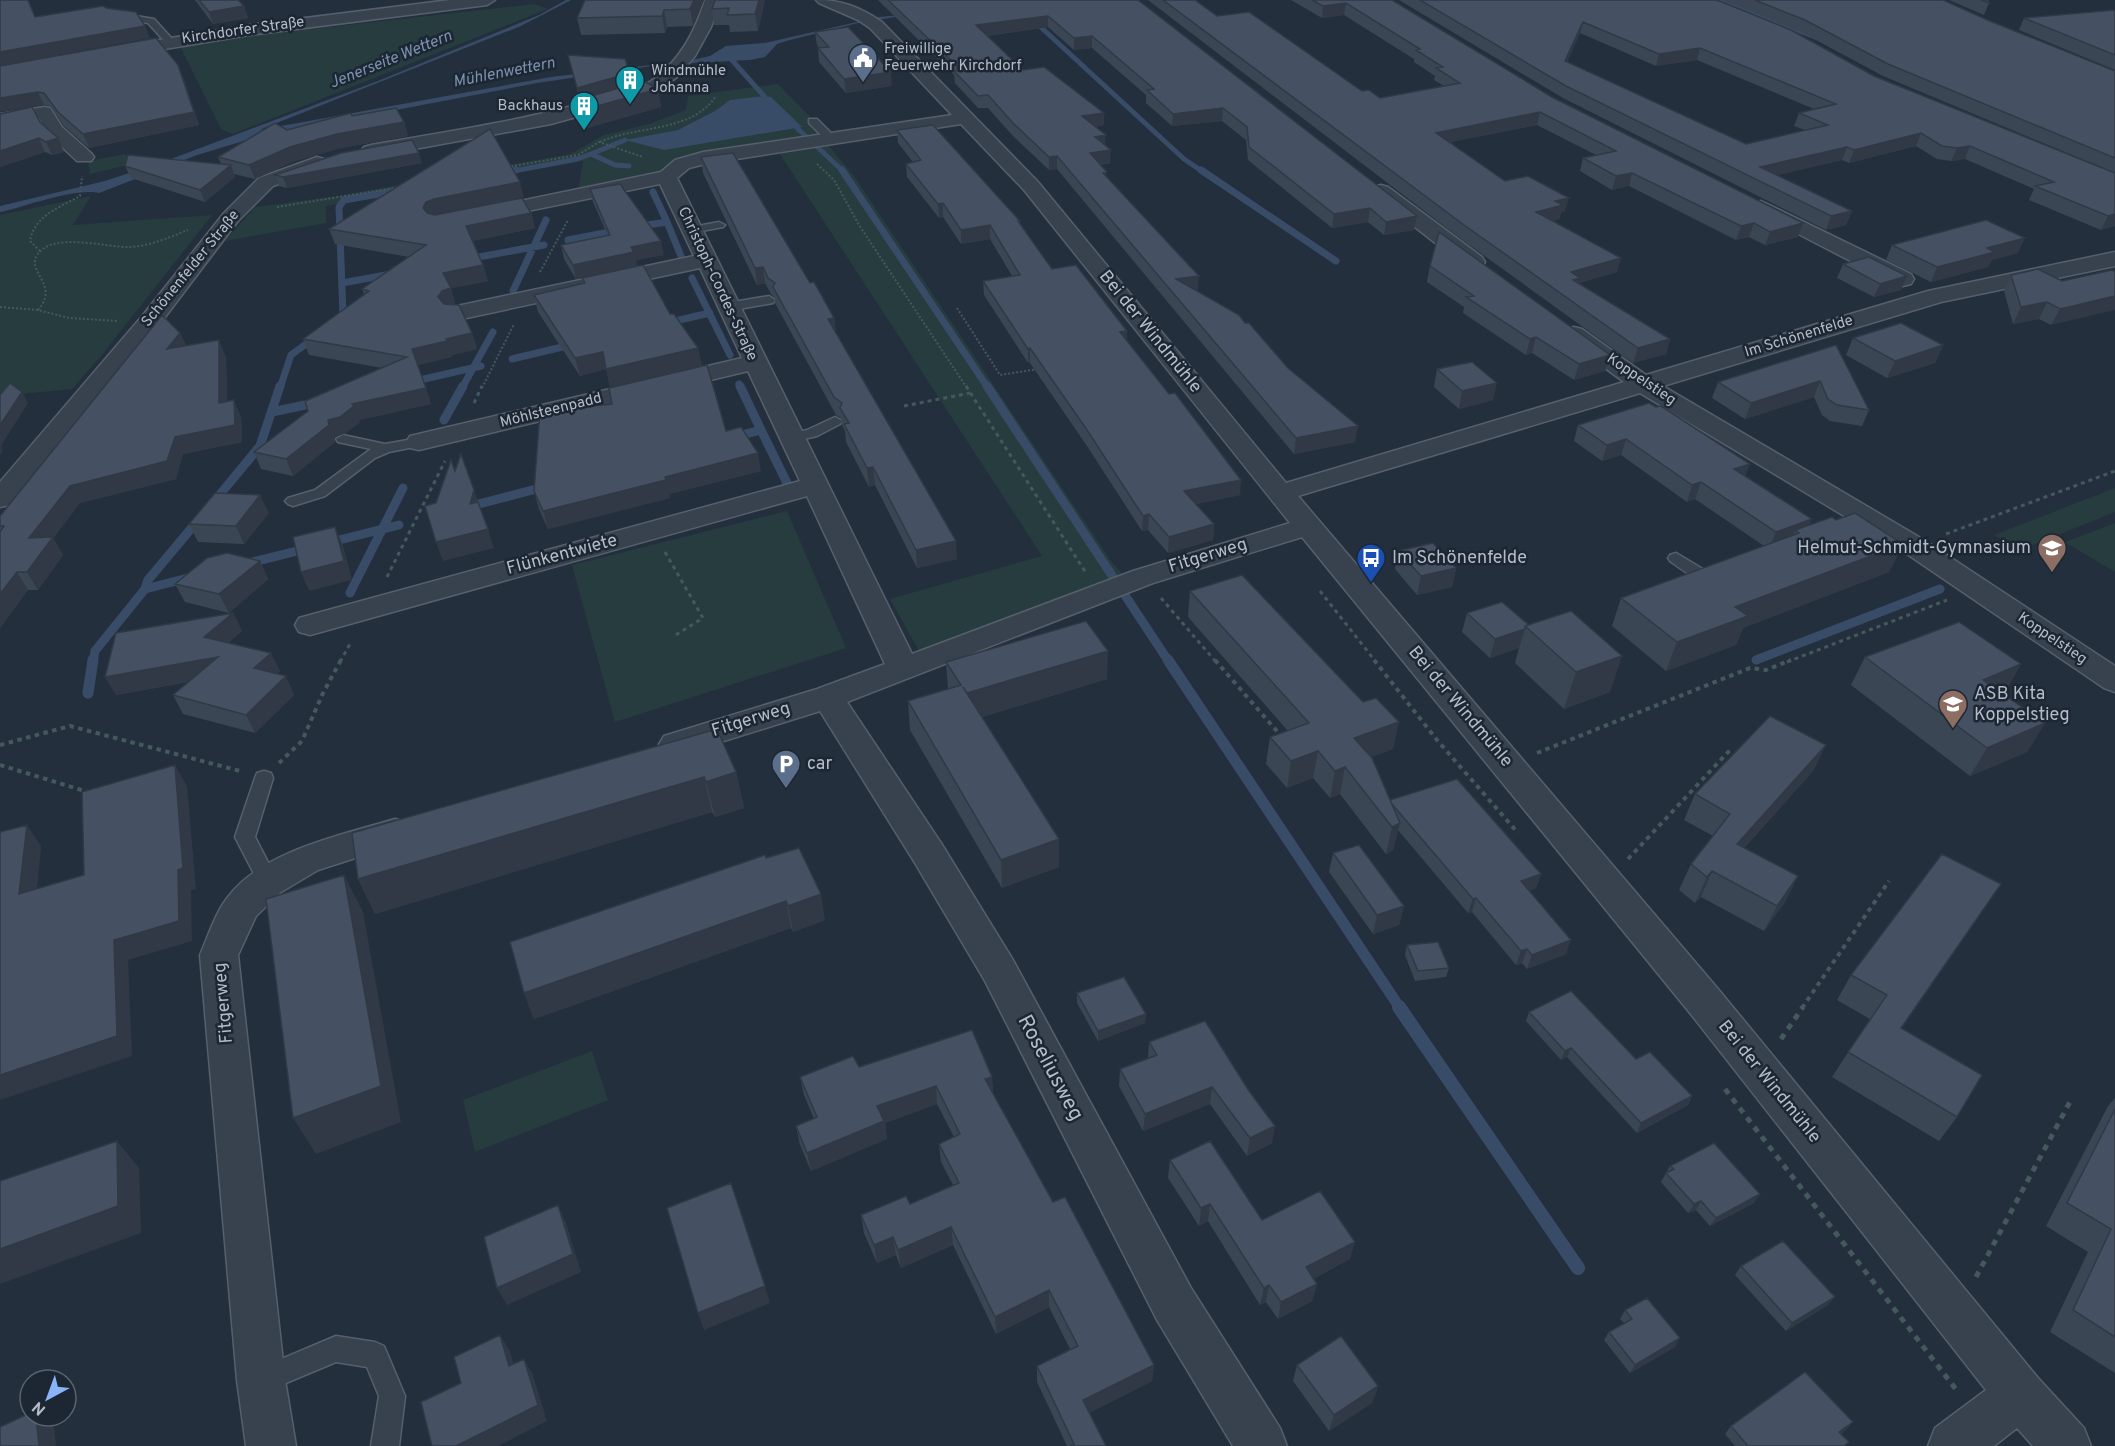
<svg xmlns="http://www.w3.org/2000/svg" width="2115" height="1446" font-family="Overpass,sans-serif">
<rect width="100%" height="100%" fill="#242f3e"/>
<path fill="#263c3f" d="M534,4l14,5 -315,125 -12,-5 -42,-85z
M778,84l51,52 -57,10 -110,29 -84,17 5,-31 -257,45v17l-101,18 30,-34 89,-12 226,-41 34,-19 45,-11 37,-14 2,-14z
M829,146l25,30 257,385 12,14 -204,76 -29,-52 152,-43 -262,-402z
M125,154l7,10 -42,10 -2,-13z
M91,196l-18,29 139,-10 -111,141 -29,33 -72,7v-181z
M2115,488v24l-95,38 -26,-15z
M787,511l59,137 -231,74 -43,-157z
M2115,523v49l-50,-30z
M592,1051l16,49 -133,52 -12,-52z"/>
<path fill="#394c67" d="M566,0h5l-50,26 -262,104 292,-53 141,-17 18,-4 16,-10 39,-3 114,-26 34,-3 -55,9 -68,17 -13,4 -12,13 -15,3 -92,5 -121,18 -277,53 -63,19 -98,38c-23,-6 -75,14 -99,19v-6l105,-25 58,-19 215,-81 161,-66z
M764,96l7,1 31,30 -138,23 -39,-10 53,-10 37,-19 15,-11z"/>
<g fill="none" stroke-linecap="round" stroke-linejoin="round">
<path stroke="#394c67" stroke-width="5" d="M1717,0l98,37
M1032,19l152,140 19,13
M731,59l33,37
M797,128l47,44
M625,140l-34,14 24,11 14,1
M508,172l69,-13 14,-5"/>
<path stroke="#394c67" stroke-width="7" d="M842,170l146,218
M1201,170l135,91
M501,173l15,-3
M653,192l14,30
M635,227l32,-5 14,34
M568,240l52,-10
M468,259l76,-14
M692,278l38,77
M342,283l55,-10
M513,291l33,-71
M339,319l4,-3 -4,-109 5,-7 58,-10
M666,323l44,-10
M512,359l63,-15
M411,382l70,-16
M739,384l2,4
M280,388l11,-33 26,-19
M462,388l31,-56"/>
<path stroke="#394c67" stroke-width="9" d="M740,386l21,44
M987,386l182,276
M272,412l47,-10
M444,420l19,-34
M734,437l27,-7 26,53
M212,504l48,-58 20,-60
M467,507l81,-21
M327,543l72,-18
M245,564l64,-16
M145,589l47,-12
M350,593l53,-105
M1756,660l184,-71
M93,662l2,-11 50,-62 3,-9 52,-62"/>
<path stroke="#394c67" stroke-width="11" d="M1168,660l232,348
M88,693l5,-33"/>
<path stroke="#394c67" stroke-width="14" d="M1399,1007l179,261"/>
<g stroke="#565f6c" stroke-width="3">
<path id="service" d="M118,13l36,6 21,23 -8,2 -19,-21 -33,-5 -1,-2z
M809,119h8l18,18v4h-8l-18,-18z
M719,222l6,3 -2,2 -32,6 -6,-3 2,-2z
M769,296l6,4 -2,3 -45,8 -6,-4 6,-4z
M835,417l7,4 -2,3 -23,12 -27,6 -7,-4 2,-3 22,-5z
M343,435l42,9 34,-6 7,4 -2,3 -35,7 -14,6 -50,38 -32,10 -5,-2 -3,-3 3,-3 27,-8 56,-41 -33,-7 -2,-3z
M1676,553l30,18 10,-1 8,5c-15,17 -40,-4 -54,-14l-2,-3 2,-3z
M264,771l7,2 2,5 -18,59 23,45 -3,5 -7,3 -7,-3 -26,-50 20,-59 2,-5z
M336,1336l39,6 9,4 21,50 -6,50h-28l8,-50 -12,-29 -31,-5 -74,31 -9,-4 -4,-9 4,-9z"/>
</g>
<g stroke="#565f6c" stroke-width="3">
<path id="minor" d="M705,0h16l-10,27 -16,29 -18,21 -23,18 -103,29 -180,33 -7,-2 -3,-4 3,-4 7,-2c75,-13 150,-24 223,-45 21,-5 43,-8 60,-21 27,-20 41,-48 51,-79z
M816,0c26,0 44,7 66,22l156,160 248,301 338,-101 -58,-43 -4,-5 4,-5 8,-2 8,2 64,46 282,-84 187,-39v14l-174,36 -278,84 261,154 191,126v26l-11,-4 -200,-136 -264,-159 -342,103 420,493 320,389 46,50 7,18h-58l-16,-18 -23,18h-66l7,-18 51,-38 -296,-377 -388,-476 -149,46 -306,119 94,141 72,117 178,328 89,140 7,18h-54l-76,-126 -172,-339 -70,-118 -95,-152 -144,45 -12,-4 -5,-8 5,-8 153,-47 68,-25 -78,-168 -486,136 -11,3 -11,-3 -4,-7 4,-7 501,-137 -52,-110 -329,79 -9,-2 -4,-6 4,-6 332,-78 -42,-90 -243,52 -8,-2 -4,-5 4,-5 8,-2 237,-50 -34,-72 -177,36 -7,-2 -3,-4 3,-4 185,-38 14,-12 28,-8 249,-37 -82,-87 -12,-8 -39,-17zM961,124l63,66 266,333 -157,48 -221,83 -235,-476 12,-10 16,-4z
M44,107l6,1 12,19 29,26 3,4 -3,4h-14l-29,-27 -9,-16 -39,8v-12z
M317,157l7,2 3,4 -3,4 -51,19 -35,35 -79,104 -149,180 -10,2v-25l143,-167 81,-102 35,-35z
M1381,185l7,2 94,70 3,5 -3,5 -8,2 -8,-2 -92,-72 -3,-4 3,-4z
M1761,201l150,73 3,5 -3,5 -8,2 -8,-2 -141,-73 -3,-4 3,-4z
M395,819l13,4 5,9 -5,9 -90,29 -37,22 -25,24 -18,39 47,425 11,66h-50l-9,-66 -37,-425c8,-18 15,-42 28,-58 34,-46 114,-62 167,-78z"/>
</g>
<g stroke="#565f6c" stroke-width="3">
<path id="tertiary" d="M450,0h45l-8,5 -238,30 -132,22 -8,-5 8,-5 132,-22z"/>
</g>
<path stroke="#44595c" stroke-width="2" stroke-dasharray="2 2" stroke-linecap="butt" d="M600,142c37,-17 91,-9 116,-46
M817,164l17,16 25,45 108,163
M507,167l71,-12 21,-13 44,15
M277,207l123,-20
M40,251l-10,-10c4,-25 30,-34 50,-45l2,-20
M540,272l28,-52
M0,307l38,3 31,8 48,3
M957,308l43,67 38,-6
M38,310c22,-25 -12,-38 -1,-55 15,-24 70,-7 93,-8 20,-1 40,-10 58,-17
M482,388l32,-64"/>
<path stroke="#44595c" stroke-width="3" stroke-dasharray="4 4" stroke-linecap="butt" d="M966,386l120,187
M474,403l8,-17
M904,406l66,-13
M1946,534l169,-63
M665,552l38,66 -29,18
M387,577l58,-116
M1320,591l56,71
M1161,598l55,64
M340,662l11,-20
M1787,662l160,-62"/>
<path stroke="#44595c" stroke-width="4" stroke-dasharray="4.5 4.5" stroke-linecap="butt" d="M1215,660l67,77
M1374,660l63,80 81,93
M0,745l70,-19 170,45
M1537,753l213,-85 16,2 25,-10
M279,763l23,-22 21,-48 18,-33
M0,765l88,27
M1628,859l102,-109
M1802,1008l87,-127"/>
<path stroke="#44595c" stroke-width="5" stroke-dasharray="6 6" stroke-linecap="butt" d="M1781,1039l22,-32
M1725,1089l233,303
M1976,1277l96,-179"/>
<use href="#service" fill="#38414e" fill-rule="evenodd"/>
<use href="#minor" fill="#38414e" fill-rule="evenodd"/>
<use href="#tertiary" fill="#38414e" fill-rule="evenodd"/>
</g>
<path fill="#3b4654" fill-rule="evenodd" d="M195,0h43l6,6 4,12 -35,6z
M704,0l-11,26 -26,1 -2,6 -84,2 -4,-17z
M765,0l-7,31 -28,1 -1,-7h-15l-2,-16z
M878,0h260l276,230 -30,5 -16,-13 -36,6 -84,-68 -2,-20 -24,-19 -50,5 -26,-23v-8l-54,-47 -18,2 -26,-23 -61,9 36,34 81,43v12l-9,2 10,18 5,18 -9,2 6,12 91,113h-2l49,33 110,119 -61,12 -237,-285 -8,1 -36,-34 -25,-28h-10l-23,-25 -1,-8z
M1148,0h47l22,16 145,75 18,7 64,-12 -10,-6 1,-4 -21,-14v-3l-70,-44 -22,3 -31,-18h101l160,97 246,140 -33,8 -16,-8 -13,3 -107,-54 -17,4 -32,-19 3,-13 13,-3 -59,-30 -87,17 55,39 60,30 -4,2 -2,6 -7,2 65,51 -38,11 91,56 -4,15 -33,9 -172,-124z
M1399,0h318l157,76 236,95 -227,-95 -82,-44 -77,-32h219l47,21 125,50v155l-14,4 -72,-30 5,-11 -69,-30 -14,2 -14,-2 -21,-13 -67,17 -7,-3 -65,15 75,36 -6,14 -20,5 -263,-132zM1580,33l76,33 41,-6 117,49 -15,4 -5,13 11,4 -59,14 -179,-82z
M1949,0h39l1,3 -5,12z
M2115,10v60l-96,-40 5,-12z
M815,32l77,54 -46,7 -27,-31 -1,-14h1l-2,-3z
M568,55l64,30 26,4 3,18 -74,21z
M0,66l183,11 16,48 -110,23 -25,-22 -14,-20 -6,-1z
M0,114l40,8 24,30 -12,3 -7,-3 -45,15z
M352,116l52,6 4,14 -67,12 -46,13 -40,18 -21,-5 1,3 -30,25 -74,-24 -6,-12 96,-2 -3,-7 69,-27z
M897,130l123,91v3l32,45 75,72 113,154 -44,9 18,20 -1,16 -45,13 -20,-23 -6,1 -55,-85 -57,-83h-2l-44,-68 -1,-14 29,-5 -22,-37 -29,5 -18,-27 -4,1 -32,-41 -1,-13 7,-2 -15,-19z
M701,157l109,126 24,35 2,15 121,226 -40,9 -42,-83 -6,2 -23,-45 -1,-11 -3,-6 -1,-7 -5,-3 -61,-112v-5l-4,-4 -6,-11 -8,2 -54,-112z
M422,163l-135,25 -8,-2 -4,-11z
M590,189l74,66 -28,5 1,6 -61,13 -12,-20 -3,-14 47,-9 -15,-34z
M524,197l-89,18 96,-2 4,15 -63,13 11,24 5,16 -37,7 4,16 -2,1 19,28 5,16 -25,6v2l-34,8 13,39 -72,16 1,2 -14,11 -11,4v5l-42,34 -32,-7 -7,-17 128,-84 -73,-13 -6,-16 61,-45 -2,-5 47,-32 -74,-13 -6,-15z
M1892,245l126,8 -26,7 -4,7 -57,15 -45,-22z
M1843,264l58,26 -27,7 -37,-19z
M1430,266l180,89 -5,16 -31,9 -42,-27 -6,2 -63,-42 1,-6 -37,-25z
M2115,272l-64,53 -12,-6 -26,5 -9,-33 7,-16 51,6z
M582,278l88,36 32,51 -92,22 -4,-18 -26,7 -42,-64 -4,-17 49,-12z
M180,333l6,13 40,11 1,44 14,16 1,25 -59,12 -7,25 -96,24 -27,35 10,17 -25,35h-10l-28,38v-112z
M1853,338l90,7 -8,18 -48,15 -41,-23z
M1836,345l33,65 -7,16 -32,-5 -8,-6 -8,-18 -69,22 -33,-21 6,-16z
M1437,369l56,31 -34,9 -25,-22z
M1578,425l172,39 -5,12 67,43 -3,6 27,-5 67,24 -14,28 -146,56 -7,17 -70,26 -54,-45 9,-28 143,-52 -69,-47 -8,3 -66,-47 -19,6 -28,-20z
M726,431l35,40 -92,23 1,4 -122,31 -9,-20 -5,-18z
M269,513l-25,31 -46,-2 -9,-18z
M1398,551l58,17 -4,19 -35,8 -22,-26z
M260,561l8,18 -39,34 -44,-11 -10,-18z
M1190,591l203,158 -22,8 19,43 151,74 -5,14 -7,3 37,63 -39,15 -5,-6 -6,2 -44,-53 -4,1 -70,-83 -5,20 -7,4 -46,-60 -10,4 -17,-20 -26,10 -21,-24 4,-27 18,-6 -100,-114z
M233,613l9,18 -14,12 52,28 -4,3 18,21 -39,38 -72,-19 -10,-19 15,-13 -72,13 -11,-18z
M1467,613l62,12 81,67 -46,17 -49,-46 4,-15 -29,10 -28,-26z
M1865,657l156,7 -16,28 -3,1 43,30 -18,29 -57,24 -119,-91z
M946,662l161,17 -125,38 77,122v28l-57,21 -92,-158 -2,-29 40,-12z
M1814,770l-70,78 54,28 -13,26 -21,29 -63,-34 -6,6 -16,-13 12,-26 22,-28 -29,-16 11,-26z
M736,772l8,36 -29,9 -3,-5 -337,102 -17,-35 -6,-46z
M1333,853l71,53 -5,19 -26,9 -44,-62z
M766,858l59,62 -32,12 -2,-4 -257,91 -10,-26z
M2001,884l-99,144 55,89 -18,24 -107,-64 38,-58 -33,-19 14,-25z
M1407,945l42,23 -3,9 -31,4 -10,-26z
M1077,993l69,21 -1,9 -47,18 -21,-38z
M1529,1012l107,47 56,37 -4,9 -51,28 -70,-76 -6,3 -35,-39z
M1149,1042l100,49 23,52 -25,13 -37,-52 -67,27 -24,-45 1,-17 28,-11z
M859,1067l133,10 1,17 60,108 101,163 -2,16 -63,32 17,33h-39l-30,-64v-16l33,-17 -21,-42 -53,27 -43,-89 -52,23 -5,-13 -19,8 -13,-30 -3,-18 49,-11 43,-19 -12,-23 -2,-18 15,-7 -17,-33 -52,19 2,16 -76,32 -11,-26 -4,-19 18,-7 -10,-24 -4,-18z
M2115,1098v275l-65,-41 38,-80 -42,-26 62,-120z
M1170,1160l92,60 88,39 -37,20 4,5 -5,17 -34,18 -12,-17 -6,3 -52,-84 -9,5 -31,-48z
M1670,1166l84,37 -44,23 -14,-16 -8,3 -27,-31z
M1741,1266l87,39 -42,26 -51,-56z
M1625,1310l50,37 -45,26 -26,-33 5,-8 15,-9 -4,-4z
M1297,1365l81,21 -6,17 -43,28 -36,-50z
M1853,1422l-12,12 3,12h-109l-10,-12 6,-8z"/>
<path fill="#303945" d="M694,0h10l-11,26 -3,-17z
M759,0h6l-7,31 -3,-17z
M1346,3l-2,12 -22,3 1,-12z
M244,6l4,12 -35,6 -4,-12z
M664,10l3,17 -2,6 -3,-17z
M1048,16v11l-71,10 -1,-12z
M1583,22l-3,11 -18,41 3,-13z
M145,26l5,12 -150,28v-14z
M1092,36v12l-18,2v-12z
M1700,48l-3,12 -41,6 3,-12z
M178,65l21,60 -110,23 -6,-14z
M891,72l1,14 -46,7 -2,-14z
M630,73l2,14 -52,15 -3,-14z
M658,89l3,18 -74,21 -4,-18z
M38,92l6,13 -44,7v-14z
M1223,108l-1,13 -50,5 1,-12z
M1540,112l-3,13 -103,20 2,-12z
M1104,113v12l-22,4v-13z
M404,122l4,14 -67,12 -46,13 -40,18 -6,-14 41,-18 47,-13z
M1921,133l-5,13 -67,17 5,-13z
M1106,135l-1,13 -10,-11z
M39,138l6,14 -45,15v-16z
M58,138l6,14 -12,3 -6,-13z
M1970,146l-5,13 -14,2 6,-13z
M1847,147l-5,13 -85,20 3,-13z
M1111,150l-1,13 -20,4v-14z
M419,153l3,10 -135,25 -4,-11z
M1057,156v13l-8,1v-13z
M231,165l4,12 -30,25 -5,-12z
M1632,173l-3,13 -17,4 4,-14z
M520,182l4,15 -86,17 -8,3 -7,-9 3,-6 8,-3z
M1569,198l-4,13 -4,2 -2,6 -26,7 3,-14 19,-11z
M943,203v14l-4,1 -1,-14z
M1370,208l-2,14 -36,6 2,-14z
M1852,211l-6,14 -20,5 5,-14z
M531,213l4,15 -65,13 -4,-15z
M2115,214v12l-14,4 7,-14z
M1417,216l-3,14 -30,5 2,-13z
M1754,223l-5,14 -13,3 5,-14z
M1803,223l-5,14 -33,8 5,-13z
M990,225v14l-29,5v-14z
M2025,238l-7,15 -26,7 -4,7 -57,15 6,-15 50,-19z
M661,241l3,14 -28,5 1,6 -61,13 -3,-14 58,-18z
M1621,258l-4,14 -38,11 -10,11 2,-22z
M483,265l5,16 -40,8 -5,-16z
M763,267l2,16 -8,2 -2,-17z
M1199,276l-1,14 -23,4 1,-15z
M1907,276l-6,14 -27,7 6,-13z
M451,288l4,16 -8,3 -4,6 -5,-16 4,-6z
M2115,296v14l-64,15 9,-16z
M2047,302l-8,17 -26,5 8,-17z
M834,318l2,17 -8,-16z
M1127,331v14l-7,-13z
M180,333l7,16h-20z
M472,333l5,16 -25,6v2l-34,8 -6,-16 34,-10z
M1536,337l-4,16 -6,2 4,-16z
M1670,339l-4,15 -33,9 5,-15z
M219,340l7,17 1,63 -8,-17z
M1943,345l-8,18 -48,15 8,-17z
M698,348l4,17 -92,22 -4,-18 -26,7 -5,-18 28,-6z
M1030,348v15h-2v-14z
M1610,355l-5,16 -31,9 5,-16z
M1820,381l-6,16 -69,22 6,-16z
M1497,383l-4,17 -34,9 3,-18z
M426,388l5,16 -72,16 1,2 -14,11 -11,4v5l-42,34 -7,-17 42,-39 24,-16z
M22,392l6,11 -27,43 2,5 -3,4v-30z
M234,400l7,17 1,25 -59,12 -7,25 -96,24 -27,35 10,17 -25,35 -11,-18 2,-34 41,-52 105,-49z
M1358,426l-3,16 -61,12 2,-16z
M1626,439l-5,16 -19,6 5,-16z
M758,453l3,18 -92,23 1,4 -122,31 -5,-18 122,-34z
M1750,464l-7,17 -9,-12z
M873,467l2,18 -6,2 -2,-19z
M1241,480l-1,15 -58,12 2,-16z
M1701,482l-6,17 -8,3 5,-17z
M474,490l6,18 -10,-4z
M260,495l9,18 -25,31 -8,-18z
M1149,514l-1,16 -6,1 1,-15z
M1812,519l-7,17 -10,-6 -4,11 -22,8 7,-17z
M1214,524l-1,16 -45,13 1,-16z
M335,527l8,18 9,35 -43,11 -8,-19z
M488,529l6,19 -51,13 -7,-19z
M956,541l1,18 -40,9 -1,-18z
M1903,544l-14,28 -146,56 -7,17 -70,26 11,-29 58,-35z
M260,561l8,18 -39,34 -10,-19z
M1456,568l-4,19 -35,8 4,-19z
M17,572l11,18 -28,38v-34z
M233,613l9,18 -29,24 -9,-18z
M1525,629l-6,19 -29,10 5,-19z
M1108,651l-1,28 -139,42 -1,-28z
M271,653l9,18 -17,16 -9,-19z
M1622,656l-12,36 -46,17 12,-37z
M218,657l9,18 -111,20 -11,-18z
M2021,664l-16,28 -38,16 16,-28z
M286,676l8,19 -39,38 -9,-18z
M1399,722l-6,27 -44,16 5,-27z
M2045,723l-18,29 -57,24 17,-28z
M1826,745l-12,25 -89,100 12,-26z
M1318,751l-5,27 -26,10 4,-27z
M175,765l12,21 9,103 -5,1 1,51 -64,19 4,96 -132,44v-25z
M1345,767l-5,27 -10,4 5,-27z
M736,772l8,36 -29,9 -9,-35z
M704,777l8,35 -337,102 -17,-35z
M1400,823l-7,27 -7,4 6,-27z
M27,825l14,21 -6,68 -16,-20z
M1059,839v28l-57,21 -1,-28z
M1712,871l-11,26 -6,6 12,-26z
M1541,874l-5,14 -20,7 5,-14z
M344,875l19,37 38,210 -85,32 -23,-36z
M1798,876l-13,26 -21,29 13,-25z
M821,894l4,26 -32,12 -5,-26z
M1476,898l-4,14 -4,1 5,-14z
M786,901l5,27 -257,91 -10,-26z
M1404,906l-5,19 -26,9 4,-19z
M1571,940l-5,14 -39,15 5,-14z
M1527,949l-5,14 -6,2 5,-14z
M1146,1014l-1,9 -47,18v-10z
M1571,1048l-4,9 -6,3 4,-9z
M992,1077l1,18 -8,-16z
M936,1086l1,18 -52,19 2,16 -76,32 -4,-18 70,-47z
M1212,1087l-2,17 -67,27 2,-17z
M1692,1096l-4,9 -51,28 4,-10z
M1275,1126l-3,17 -25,13 3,-18z
M117,1141l22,27 2,65 -141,51v-35z
M1760,1194l-6,9 -44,23 6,-8z
M1701,1201l-5,9 -8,3 6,-9z
M1210,1204l-2,17 -9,5 2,-18z
M558,1205l8,18 15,49 -74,33 -10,-17z
M951,1227l2,18 -52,23 -3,-18z
M893,1237l3,18 -19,8 -3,-18z
M1355,1242l-5,17 -49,26 5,-18z
M1317,1284l-5,17 -34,18 3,-17z
M1269,1285l-3,17 -6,3 4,-17z
M765,1286l5,17 -66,27 -6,-17z
M1049,1290v17l-53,27 -1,-17z
M1835,1297l-7,8 -42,26 6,-8z
M500,1335l10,16 9,32 -10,-17z
M1680,1338l-5,9 -45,26 5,-8z
M524,1359l9,16 14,46 -49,25h-42z
M1154,1365l-2,16 -69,35v-16z
M1378,1386l-6,17 -43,28 5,-16z
M36,1416h6l12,10 2,20h-17z
M1853,1422l-8,8 -13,10 7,-8z"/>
<path fill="#455162" stroke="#303945" stroke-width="1.5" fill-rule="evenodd" d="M0,0h28l7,17 68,-11 3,2 30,4 9,14 -145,26z
M199,0h39l6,6 -35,6z
M585,0h109l-4,9 -26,1 -2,6 -85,2z
M715,0h44l-4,14 -28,1 2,-7 -17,1z
M888,0h250l279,216 -31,6 -16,-14 -36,6 -85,-67 -2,-20 -24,-19 -50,6 -26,-24 7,-1 -62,-53 -18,2 -26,-22 -72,9 47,45 21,-3 60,46 -22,3 24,19 -11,2 16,13 -21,3 17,19 -4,1 96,103 -23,3 63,36 6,8h4l39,45 70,58 -62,12 -239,-282 -8,1 -36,-34 -25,-28 -10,1 -24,-25 7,-1z
M1163,0h32l22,16 32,-4 113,79 7,-1 11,8 80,-15 -24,-15 7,-1 -27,-17 4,-1 -74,-46 -23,3 -11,-6h80l160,97 251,126 -33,9 -16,-9 -13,3 -109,-53 -16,3 -33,-18 33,-7 -76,-39 -104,21 69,48 23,-5 41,22 -14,3 8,4 -27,7 85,46 -50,14 9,6 -7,2 97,59 -32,9 -174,-123z
M1420,0h297l74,30 83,46 241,97v41l-7,2 -73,-30 19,-4 -84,-36 -13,2 -15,-2 -21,-13 -67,17 -7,-3 -87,20 92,44 -21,5 -265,-130zM1583,22l76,32 41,-6 136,56 -37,9 29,12 -82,19 -181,-83z
M1755,0h188l47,21 125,50v87l-227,-94 -83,-44z
M1981,0h7l1,3z
M2115,10v45l-91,-37z
M848,27l43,45 -47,7 -26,-31 11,-1 -14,-15z
M156,38l22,27 16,47 -111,22 -25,-22 -14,-19 -6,-1 -38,6v-32z
M568,55l57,4 5,14 -53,15z
M644,81l14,8 -75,21 -3,-11z
M32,107l8,15 18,16 -12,4 -7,-4 -39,13v-37z
M396,108l8,14 -67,12 -47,13 -41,18 -31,-8 57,-34 12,7 64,-17 1,3z
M933,125l87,96h-2l34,48 24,-4 51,66 -7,1 49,62 6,-1 66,87 -57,11 30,33 -45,13 -20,-23 -6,2 -56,-86 -57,-82 -2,1 -45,-68 37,-6 -30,-50 -29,5 -18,-27 -5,1 -32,-40 15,-4 -24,-30z
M490,129l30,53 -86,17 -8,3 -3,6 4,5 8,2 87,-17 9,15 -65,13 17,39 -40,8 8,15 -9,3 -4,6 6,7 15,1 13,28 -26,6 1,2 -35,8 14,39 -74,16 2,2 -14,11 -12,3 1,5 -43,34 -32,-7 54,-41 -3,-10 102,-44 -104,-18 66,-48 -7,-2 64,-44 -97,-16z
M412,140l7,13 -136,24 -8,-2 66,-22z
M733,153l77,130 4,-1 20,36 -6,1 128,222 -40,9 -43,-83 -6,1 -23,-44 5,-1 -9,-15 2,-5 -8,-6 -61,-110 2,-4 -7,-5 -5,-11 -8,1 -54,-111z
M128,155l103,10 -31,25 -75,-24z
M620,184l41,57 -30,6 3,5 -61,13 -12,-20 49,-10 -20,-46z
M1986,220l39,18 -38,10 8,4 -58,15 -45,-22z
M1439,232l171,123 -31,9 -43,-27 -6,2 -64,-42 8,-1 -44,-30z
M1869,257l38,19 -27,8 -37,-20z
M643,265l27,49h4l24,34 -92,21 -3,-17 -28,6 -41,-63 51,-12 -3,-5z
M2038,269l24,12 50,-11 3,2v24l-55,13 -13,-7 -26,5 -10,-32z
M162,315l18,18 -13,16 52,-9v63l15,-3 1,25 -60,12 -8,24 -97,25 -41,52 24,-1 -26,35h-10l-17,22v-62l4,-6h-4v-10z
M1901,323l42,22 -48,16 -42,-23z
M1836,345l33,65 -32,-5 -9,-6 -8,-18 -69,22 -33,-21z
M1472,362l25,21 -35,8 -25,-22z
M707,365l19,66 15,-4 17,26 -93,24 1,3 -123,31 -9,-20 6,-80 72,-7 -3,-16z
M10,383l12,9 -22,33v-30z
M1649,403l7,4 5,-1 89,58 -16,5 78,50 -36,13 -75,-50 -9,3 -66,-46 -19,6 -29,-20z
M461,454l13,36 -4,14 8,-2 10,27 -52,13 -11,-36 11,-3 15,-43 4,11z
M215,493l45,2 -24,31 -47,-2z
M1855,513l48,31 -168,63 13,9 -71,26 -56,-44 178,-65 -4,-3 37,-13 4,3z
M335,527l9,34 -43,11 -8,-35z
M1433,543l23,25 -35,8 -23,-25z
M227,553l33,8 -41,33 -44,-10 32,-26z
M1242,575l121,127 13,-4 23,24 -45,16 18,20 28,65 -8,4 -47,-60 -10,4 -17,-20 -27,10 -21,-24 39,-14 -119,-132z
M1502,602l27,23 -4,1v3l-30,10 -28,-26z
M1571,611l51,45 -46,16 -51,-46z
M233,613l-29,24 67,16 -17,15 32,8 -40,39 -73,-20 45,-38 -113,20 11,-44z
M1086,621l22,30 -141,42 -4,-6 96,152 -58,21 -93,-159 53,-16 -15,-23z
M1959,622l62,42 -38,16 62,43 -58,25 -122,-91z
M1770,716l56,29 -89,99 61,32 -21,30 -65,-35 -5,6 -16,-13 39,-50 -35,-20z
M717,729l19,43 -30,10 -2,-5 -346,102 -6,-46z
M175,765l8,103 -5,2 1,51 -65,19 3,96 -117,39v-243l27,-7 -8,69 65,-19 -2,-83z
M1457,779l84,95 -20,7 50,59 -39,15 -5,-6 -6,2 -45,-53 -3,1 -81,-95 -2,-4z
M1359,845l45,61 -27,9 -44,-62z
M799,848l22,46 -33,12 -2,-5 -262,92 -14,-51 255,-87 1,3z
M1942,854l59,30 -100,144 81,47 -25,42 -109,-65 39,-57 -36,-20z
M344,875l37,211 -88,32 -27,-219z
M1438,942l11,26 -31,3 -11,-26z
M1124,977l22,37 -48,17 -21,-38z
M1571,991l65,68 14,-7 42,44 -51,27 -70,-75 -6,3 -36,-39z
M1205,1021l44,70 26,35 -25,12 -38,-51 -67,27 -25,-45 37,-14 -8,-13z
M972,1030l20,47 -7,2 68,123 12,-5 89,168 -71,35 23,46h-36l4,-2 -37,-78 41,-20 -29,-56 -54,27 -44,-90 -53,23 -5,-13 -19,8 -13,-30 45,-19 4,8 49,-21 -20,-39 21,-10 -24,-48 -59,20 7,15 -77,32 -11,-27 21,-9 -17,-40 53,-21 6,11z
M2115,1109v228l-42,-27 38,-81 -44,-26z
M117,1141l1,65 -118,43v-68z
M1210,1141l52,79 58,-29 35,51 -49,25 11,17 -36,18 -12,-17 -5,3 -54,-84 -9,4 -31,-48z
M1714,1143l46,51 -44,24 -15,-17 -7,3 -28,-31 8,-4 -4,-3z
M731,1183l34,103 -67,27 -31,-105z
M558,1205l15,49 -76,34 -13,-51z
M1783,1241l52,56 -43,26 -51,-57z
M1647,1298l33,40 -45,27 -26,-33 23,-13 -7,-9z
M500,1335l9,31 15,-7 14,46 -82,41h-24l-11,-44 40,-19 -7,-26z
M1341,1336l37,50 -44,29 -37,-50z
M1805,1372l48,50 -14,10 10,10 -5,4h-96l-17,-20z
M30,1413v3h6l3,30h-39v-19z"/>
<defs>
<g id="civic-pin" transform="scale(1.5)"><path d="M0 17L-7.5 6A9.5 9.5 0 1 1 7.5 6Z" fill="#5c6f8a" stroke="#1d2633"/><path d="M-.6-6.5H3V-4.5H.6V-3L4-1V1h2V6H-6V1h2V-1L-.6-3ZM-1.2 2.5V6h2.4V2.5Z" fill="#fff"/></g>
<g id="building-pin" transform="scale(1.5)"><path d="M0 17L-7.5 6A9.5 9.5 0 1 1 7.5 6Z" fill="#0f9aa8" stroke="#1d2633"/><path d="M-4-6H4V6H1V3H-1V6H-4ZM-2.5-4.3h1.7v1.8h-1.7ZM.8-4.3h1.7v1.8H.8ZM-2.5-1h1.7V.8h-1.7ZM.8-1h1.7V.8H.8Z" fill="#fff"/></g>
<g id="school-pin" transform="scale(1.5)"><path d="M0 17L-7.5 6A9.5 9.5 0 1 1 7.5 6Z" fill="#8d6e63" stroke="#1d2633"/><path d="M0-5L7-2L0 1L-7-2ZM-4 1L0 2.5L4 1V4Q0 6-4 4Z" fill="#fff"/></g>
<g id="bus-pin" transform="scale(1.5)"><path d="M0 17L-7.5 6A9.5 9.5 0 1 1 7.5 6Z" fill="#1a4fb4" stroke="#1d2633"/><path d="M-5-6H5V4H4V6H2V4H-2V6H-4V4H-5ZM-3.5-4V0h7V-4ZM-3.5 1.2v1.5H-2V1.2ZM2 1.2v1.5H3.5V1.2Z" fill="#fff"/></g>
<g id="parking-pin" transform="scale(1.5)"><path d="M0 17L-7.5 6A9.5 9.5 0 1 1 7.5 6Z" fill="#5c6f8a" stroke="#1d2633"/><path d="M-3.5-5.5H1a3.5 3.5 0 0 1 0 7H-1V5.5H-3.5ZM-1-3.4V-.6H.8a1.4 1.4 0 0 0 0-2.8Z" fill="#fff"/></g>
</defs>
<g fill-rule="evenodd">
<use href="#civic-pin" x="863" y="58"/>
<use href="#building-pin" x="630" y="80"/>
<use href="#building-pin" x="584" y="106"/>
<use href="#school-pin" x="2052" y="548"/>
<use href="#bus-pin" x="1371" y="558"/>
<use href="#school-pin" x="1953" y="704"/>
<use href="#parking-pin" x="786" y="764"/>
</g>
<g text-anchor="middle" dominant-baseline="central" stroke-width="5" stroke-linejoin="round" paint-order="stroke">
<g font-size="15" fill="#b4bcc9" stroke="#1d2633">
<text transform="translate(243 31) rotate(-8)">Kirchdorfer Straße</text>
<text transform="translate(191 269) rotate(-51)">Schönenfelder Straße</text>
<text transform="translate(717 284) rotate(65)">Christoph-Cordes-Straße</text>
<text transform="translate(1799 337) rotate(-17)">Im Schönenfelde</text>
<text transform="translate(1641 380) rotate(34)">Koppelstieg</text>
<text transform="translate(551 411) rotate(-14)">Möhlsteenpadd</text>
<text transform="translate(2052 639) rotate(34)">Koppelstieg</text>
</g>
<g font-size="15" fill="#b4bcc9" stroke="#1d2633" text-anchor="start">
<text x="884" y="49">Freiwillige<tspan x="884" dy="17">Feuerwehr Kirchdorf</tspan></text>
<text x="651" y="71">Windmühle<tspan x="651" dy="17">Johanna</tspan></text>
<text x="563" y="106" text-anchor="end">Backhaus</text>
</g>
<g font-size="16" font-style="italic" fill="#7c92b1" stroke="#1d2633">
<text transform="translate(391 60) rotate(-22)">Jenerseite Wettern</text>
<text transform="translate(504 73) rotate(-11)">Mühlenwettern</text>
</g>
<g font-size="18" fill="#b4bcc9" stroke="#1d2633">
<text transform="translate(1150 332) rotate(51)">Bei der Windmühle</text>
<text transform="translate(562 555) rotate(-15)">Flünkentwiete</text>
<text transform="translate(1208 556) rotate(-17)">Fitgerweg</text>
<text transform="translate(1460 707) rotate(50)">Bei der Windmühle</text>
<text transform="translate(751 720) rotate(-17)">Fitgerweg</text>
<text transform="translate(224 1003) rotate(-95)">Fitgerweg</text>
<text transform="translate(1769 1082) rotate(51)">Bei der Windmühle</text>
</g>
<g font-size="18" fill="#b4bcc9" stroke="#1d2633" text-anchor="start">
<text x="2031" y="548" text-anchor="end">Helmut-Schmidt-Gymnasium</text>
<text x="1392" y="558">Im Schönenfelde</text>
<text x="1974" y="694">ASB Kita<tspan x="1974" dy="21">Koppelstieg</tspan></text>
<text x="807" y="764">car</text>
</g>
<g font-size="21" fill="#b4bcc9" stroke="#1d2633">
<text transform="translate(1050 1068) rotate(62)">Roseliusweg</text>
</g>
</g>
<g transform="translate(48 1398) rotate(221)"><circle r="28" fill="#1d2633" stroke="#59626f" stroke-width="1.5"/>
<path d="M0-4.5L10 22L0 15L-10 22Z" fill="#8ab4f8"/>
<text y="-9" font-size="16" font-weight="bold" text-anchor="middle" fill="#b4bcc9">N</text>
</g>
</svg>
